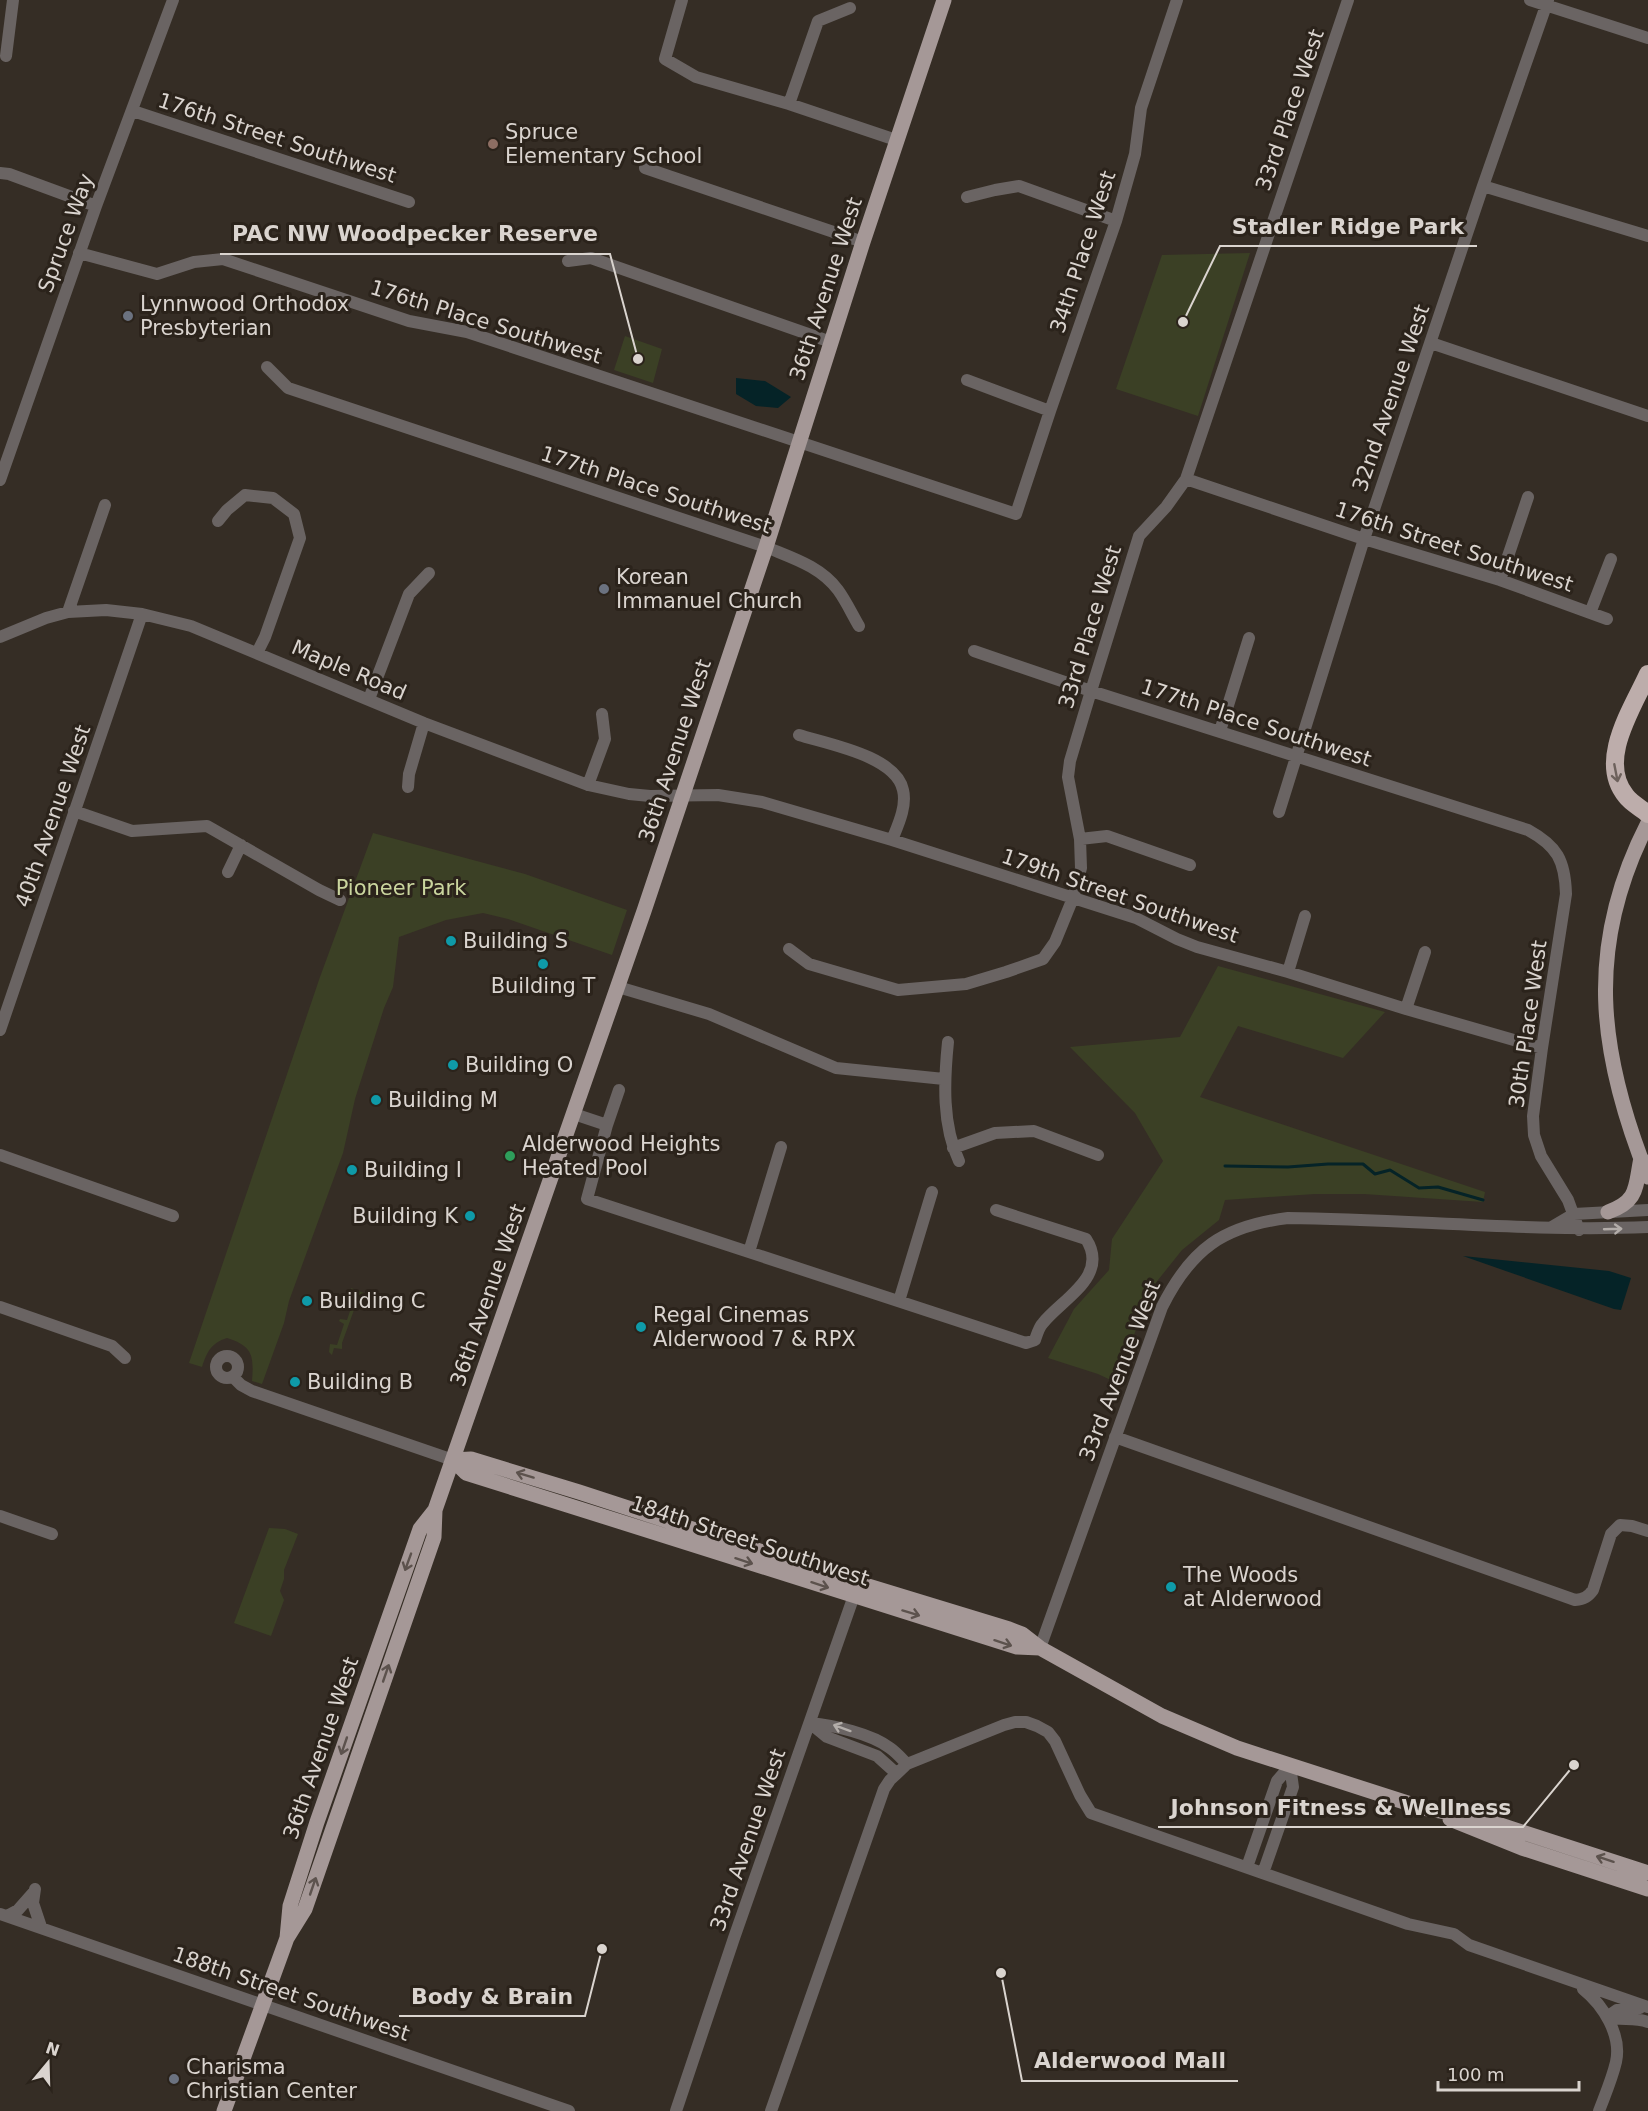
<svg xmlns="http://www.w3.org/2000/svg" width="1648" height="2111" font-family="'DejaVu Sans',sans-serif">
<rect width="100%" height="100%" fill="#352d25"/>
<path fill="#3b4025" d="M1250,253l-52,163 -82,-27 46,-134z
M625,336l37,13 -9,34 -39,-13z
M373,833l152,41 102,36 -15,45 -104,-36 -25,-6 -37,7 -47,17 -6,50 -9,21 -29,91 -12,54 -54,148 -5,22 -22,61 -10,-3c2,-25 1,-35 -25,-43 -16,5 -20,14 -25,29l-13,-4 131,-386z
M1218,966l167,46 -42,46 -105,-32 -38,71 285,95 -2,10 -119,-8h-49l-90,6 -6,20 -37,30 -32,40 -33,93 -19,-9 -50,-16 26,-49 35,-39 3,-31 51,-78 -28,-48 -65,-66 110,-10z
M351,1288l18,7 5,6 -16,-2 -16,44v6l-8,-1 -2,7 -3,-3 1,-8 7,1 7,-21 -5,-3 1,-2 7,1 8,-24 -6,-2z
M269,1528l16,1 13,5 -14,36v9l-4,12 4,9 -13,36 -37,-13z"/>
<path fill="#052327" d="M736,378l29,3 26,16 -13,11 -22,-2 -20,-12z
M1463,1256l146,15 22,7 -10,32 -7,-1z"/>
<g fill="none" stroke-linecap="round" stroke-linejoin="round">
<path stroke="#052327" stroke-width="3" d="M1225,1166l63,1 40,-3h35l12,10 15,-4 29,18 19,-1 45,13"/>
<path stroke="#6a6463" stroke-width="12" d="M682,0l-17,59 31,18 93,27 107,36
M1530,0l118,38
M6,56l7,-56
M789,104l29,-83 32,-13
M133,111l276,91
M645,168l218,74
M0,173l9,1 87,32
M1483,186l165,50
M967,197l28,-7 24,-4 97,35
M79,253l78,21 37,-12 29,-3 186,62 58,11 549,182 34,-103 66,-190 19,-67 6,-46 36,-108
M568,261l23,-3 240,84
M1431,343l217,73
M267,367l21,21 478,159c26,11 54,19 72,43 8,11 14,24 21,36
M967,380l83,31
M1186,479l178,60 136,41 107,39
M0,480l96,-274 77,-206
M218,521l9,-11 18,-15 28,3 21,16 6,24 -35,99 -8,16
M1500,580l28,-83
M68,612l37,-107
M1590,613l21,-54
M0,637l46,-19 22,-6 38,-2 36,4 49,12 233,97 164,62 41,9 21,2 68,-1 44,7 130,38 244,78 41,21 20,8 91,25 118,37 136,39
M974,651l117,40 437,139c29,16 37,30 38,64l-24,154 -9,68 1,19 7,21 27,44 11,30
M369,699l40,-105 20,-21
M1220,731l29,-93
M799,735c29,9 97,21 104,55 4,16 -5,35 -11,50
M588,785l17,-46 -3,-25
M408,787l1,-13 15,-51
M74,811l58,20 75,-5 112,64 21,10
M1279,812l85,-273 119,-353 65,-186
M1080,839l27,-3 83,29
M228,872l13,-27
M789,949l20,15 89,26 68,-6 40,-12 37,-13 12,-17 18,-44 8,-30 -1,-29 -12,-62 2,-16 21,-70 48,-155 27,-29 20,-28 162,-479
M1288,972l17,-56
M618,987l91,27 127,54 108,11
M1406,1009l19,-57
M0,1030l142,-416
M948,1042c-4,39 -6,83 11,119
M619,1090l-12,35 -20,74 439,144 9,-3c2,-6 4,-13 8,-17 19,-24 67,-47 43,-84l-90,-29
M574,1114l33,11
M953,1148l42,-15 39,-2 64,24
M0,1155l173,61
M1552,1227l22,-13 74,-4
M749,1252l32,-105
M899,1301l33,-109
M0,1307l112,39 13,12
M216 1367a11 11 0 1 1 22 0a11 11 0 1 1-22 0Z
M233,1377l8,8 11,6 201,69
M1115,1437l460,163c9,-1 13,-3 18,-10l18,-56 9,-9 12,1 16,5
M0,1516l52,18
M1040,1648l122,-341c29,-58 61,-81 126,-89 120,1 240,14 360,9
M810,1723c23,2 62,11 80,25 6,4 12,11 17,16
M810,1723l17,14 50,19 19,17
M1247,1867l30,-86 13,-15
M1263,1873l30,-86 -3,-21
M35,1889l-2,14 8,24
M0,1914l569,197
M7,1916l11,-6 15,-17
M1583,1989c20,16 39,46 33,73 -4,17 -11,33 -17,49
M1607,2017l10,-7 23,-2
M1607,2017c14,4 26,0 41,5
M676,2111l58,-173 123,-351
M771,2111l113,-322 6,-9 17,-16 97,-39 11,-3h11l11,4 11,6 7,9 25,54 11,18 317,111 46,10 15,11 179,62"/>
<path stroke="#a59897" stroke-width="15" d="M1648,823c-63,123 -50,229 0,354
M1608,1212c31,-11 27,-25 33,-54
M453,1460l18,-1 108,33 279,91 151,46 13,5 18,14 122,68 75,32 186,60 53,9 172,56
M453,1460l13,13 551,174 23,1
M1450,1819l72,29 126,41
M287,1938l3,-32 27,-84 103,-293 15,-19 209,-599 122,-364 97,-305 81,-242
M224,2111l63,-173 18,-29 129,-372 1,-27"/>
<path stroke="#bdadab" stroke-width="18" d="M1648,674c-16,35 -51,87 -22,122 5,7 15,12 22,18"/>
</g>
<defs><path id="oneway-shaft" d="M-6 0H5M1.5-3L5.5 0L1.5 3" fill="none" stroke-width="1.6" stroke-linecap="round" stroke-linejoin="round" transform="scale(1.5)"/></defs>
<use stroke="#6d615c" href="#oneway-shaft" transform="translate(1616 773) rotate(79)"/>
<g stroke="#b3ada9">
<use href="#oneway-shaft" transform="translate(1613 1229) rotate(-2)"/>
<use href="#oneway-shaft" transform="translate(842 1728) rotate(-160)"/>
</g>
<g stroke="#5c524d">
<use href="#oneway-shaft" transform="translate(525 1475) rotate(-163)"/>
<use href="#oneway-shaft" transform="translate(744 1561) rotate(18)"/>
<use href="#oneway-shaft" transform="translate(408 1562) rotate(110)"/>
<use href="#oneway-shaft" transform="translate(820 1585) rotate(18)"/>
<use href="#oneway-shaft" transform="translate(911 1613) rotate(17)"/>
<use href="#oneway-shaft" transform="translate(1003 1643) rotate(18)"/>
<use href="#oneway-shaft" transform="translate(386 1673) rotate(-71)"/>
<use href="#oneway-shaft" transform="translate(344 1746) rotate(109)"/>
<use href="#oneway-shaft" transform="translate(1605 1859) rotate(-162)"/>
<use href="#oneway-shaft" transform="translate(313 1886) rotate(-71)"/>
</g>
<circle fill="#8d6e63" stroke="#2b231b" stroke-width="2" cx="493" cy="144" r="6"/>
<g fill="#6b7280" stroke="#2b231b" stroke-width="2">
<circle cx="128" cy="316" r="6"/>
<circle cx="604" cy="589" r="6"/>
<circle cx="174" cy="2079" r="6"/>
</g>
<g fill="#0f9aa8" stroke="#2b231b" stroke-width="2">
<circle cx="451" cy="941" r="6"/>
<circle cx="543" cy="964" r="6"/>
<circle cx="453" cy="1065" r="6"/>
<circle cx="376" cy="1100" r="6"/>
<circle cx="352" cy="1170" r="6"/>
<circle cx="470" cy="1216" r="6"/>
<circle cx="307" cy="1301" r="6"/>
<circle cx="641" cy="1327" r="6"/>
<circle cx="295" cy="1382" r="6"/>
<circle cx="1171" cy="1587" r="6"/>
</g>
<circle fill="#2e9e5b" stroke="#2b231b" stroke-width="2" cx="510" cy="1156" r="6"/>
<g text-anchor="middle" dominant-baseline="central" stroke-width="6" stroke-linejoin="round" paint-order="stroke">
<g font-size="21" fill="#dad4cf" stroke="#2b231b">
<text transform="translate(1290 110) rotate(-71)">33rd Place West</text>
<text transform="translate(277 138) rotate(18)">176th Street Southwest</text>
<text transform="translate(66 233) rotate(-70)">Spruce Way</text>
<text transform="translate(1083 252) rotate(-72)">34th Place West</text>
<text transform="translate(826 289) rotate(-72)">36th Avenue West</text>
<text transform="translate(486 322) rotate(17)">176th Place Southwest</text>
<text transform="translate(1391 398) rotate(-71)">32nd Avenue West</text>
<text transform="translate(656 490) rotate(18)">177th Place Southwest</text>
<text transform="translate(1454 547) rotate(18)">176th Street Southwest</text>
<text transform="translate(1090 627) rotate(-73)">33rd Place West</text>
<text transform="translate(349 670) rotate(23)">Maple Road</text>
<text transform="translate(1256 723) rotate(18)">177th Place Southwest</text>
<text transform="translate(675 751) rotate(-72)">36th Avenue West</text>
<text transform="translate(53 816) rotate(-71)">40th Avenue West</text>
<text transform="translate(1120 896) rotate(19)">179th Street Southwest</text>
<text transform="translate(1528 1024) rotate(-82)">30th Place West</text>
<text transform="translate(488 1295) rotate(-71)">36th Avenue West</text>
<text transform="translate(1120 1371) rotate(-69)">33rd Avenue West</text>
<text transform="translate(750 1541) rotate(18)">184th Street Southwest</text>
<text transform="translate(321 1748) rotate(-71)">36th Avenue West</text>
<text transform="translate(748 1840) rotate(-71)">33rd Avenue West</text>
<text transform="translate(291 1994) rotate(19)">188th Street Southwest</text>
</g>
<g font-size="21" fill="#dad4cf" stroke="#2b231b" text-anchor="start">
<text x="505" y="132">Spruce<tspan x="505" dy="24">Elementary School</tspan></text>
<text x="140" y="304">Lynnwood Orthodox<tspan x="140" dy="24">Presbyterian</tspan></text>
<text x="616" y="577">Korean<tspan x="616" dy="24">Immanuel Church</tspan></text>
<text x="463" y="941">Building S</text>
<text x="543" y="986" text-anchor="middle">Building T</text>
<text x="465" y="1065">Building O</text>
<text x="388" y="1100">Building M</text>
<text x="522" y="1144">Alderwood Heights<tspan x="522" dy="24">Heated Pool</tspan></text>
<text x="364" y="1170">Building I</text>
<text x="458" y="1216" text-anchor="end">Building K</text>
<text x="319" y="1301">Building C</text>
<text x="653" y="1315">Regal Cinemas<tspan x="653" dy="24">Alderwood 7 &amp; RPX</tspan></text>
<text x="307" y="1382">Building B</text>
<text x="1183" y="1575">The Woods<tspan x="1183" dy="24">at Alderwood</tspan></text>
<text x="186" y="2067">Charisma<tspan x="186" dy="24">Christian Center</tspan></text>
</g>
<g font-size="21" fill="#cad59e" stroke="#2b231b">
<text x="401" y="888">Pioneer Park</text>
</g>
</g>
<path fill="none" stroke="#dad4cf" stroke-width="2" d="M1183 322L1220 246H1477M638 359L610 254H220M1574 1765L1523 1827H1158M602 1949L585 2016H399M1001 1973L1022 2081H1238"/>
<g fill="#dad4cf" stroke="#2b231b" stroke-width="2">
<circle cx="1183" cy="322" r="6"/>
<circle cx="638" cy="359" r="6"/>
<circle cx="1574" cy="1765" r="6"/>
<circle cx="602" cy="1949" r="6"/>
<circle cx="1001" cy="1973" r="6"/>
</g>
<g font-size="22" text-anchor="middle" font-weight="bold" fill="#dad4cf" stroke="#2b231b" stroke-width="6" stroke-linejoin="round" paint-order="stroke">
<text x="1348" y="234">Stadler Ridge Park</text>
<text x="415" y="241">PAC NW Woodpecker Reserve</text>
<text x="1341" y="1815">Johnson Fitness &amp; Wellness</text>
<text x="492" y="2004">Body &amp; Brain</text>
<text x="1130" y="2068">Alderwood Mall</text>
</g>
<g transform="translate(48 2063) rotate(19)" stroke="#2b231b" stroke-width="4.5" paint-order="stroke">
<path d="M0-4.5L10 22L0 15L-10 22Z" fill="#dad4cf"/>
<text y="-9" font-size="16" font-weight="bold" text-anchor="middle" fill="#dad4cf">N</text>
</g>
<path d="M1438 2081v9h141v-9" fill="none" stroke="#dad4cf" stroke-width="3"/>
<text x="1447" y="2081" font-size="18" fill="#dad4cf" stroke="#2b231b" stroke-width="4.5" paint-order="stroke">100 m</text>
</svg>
